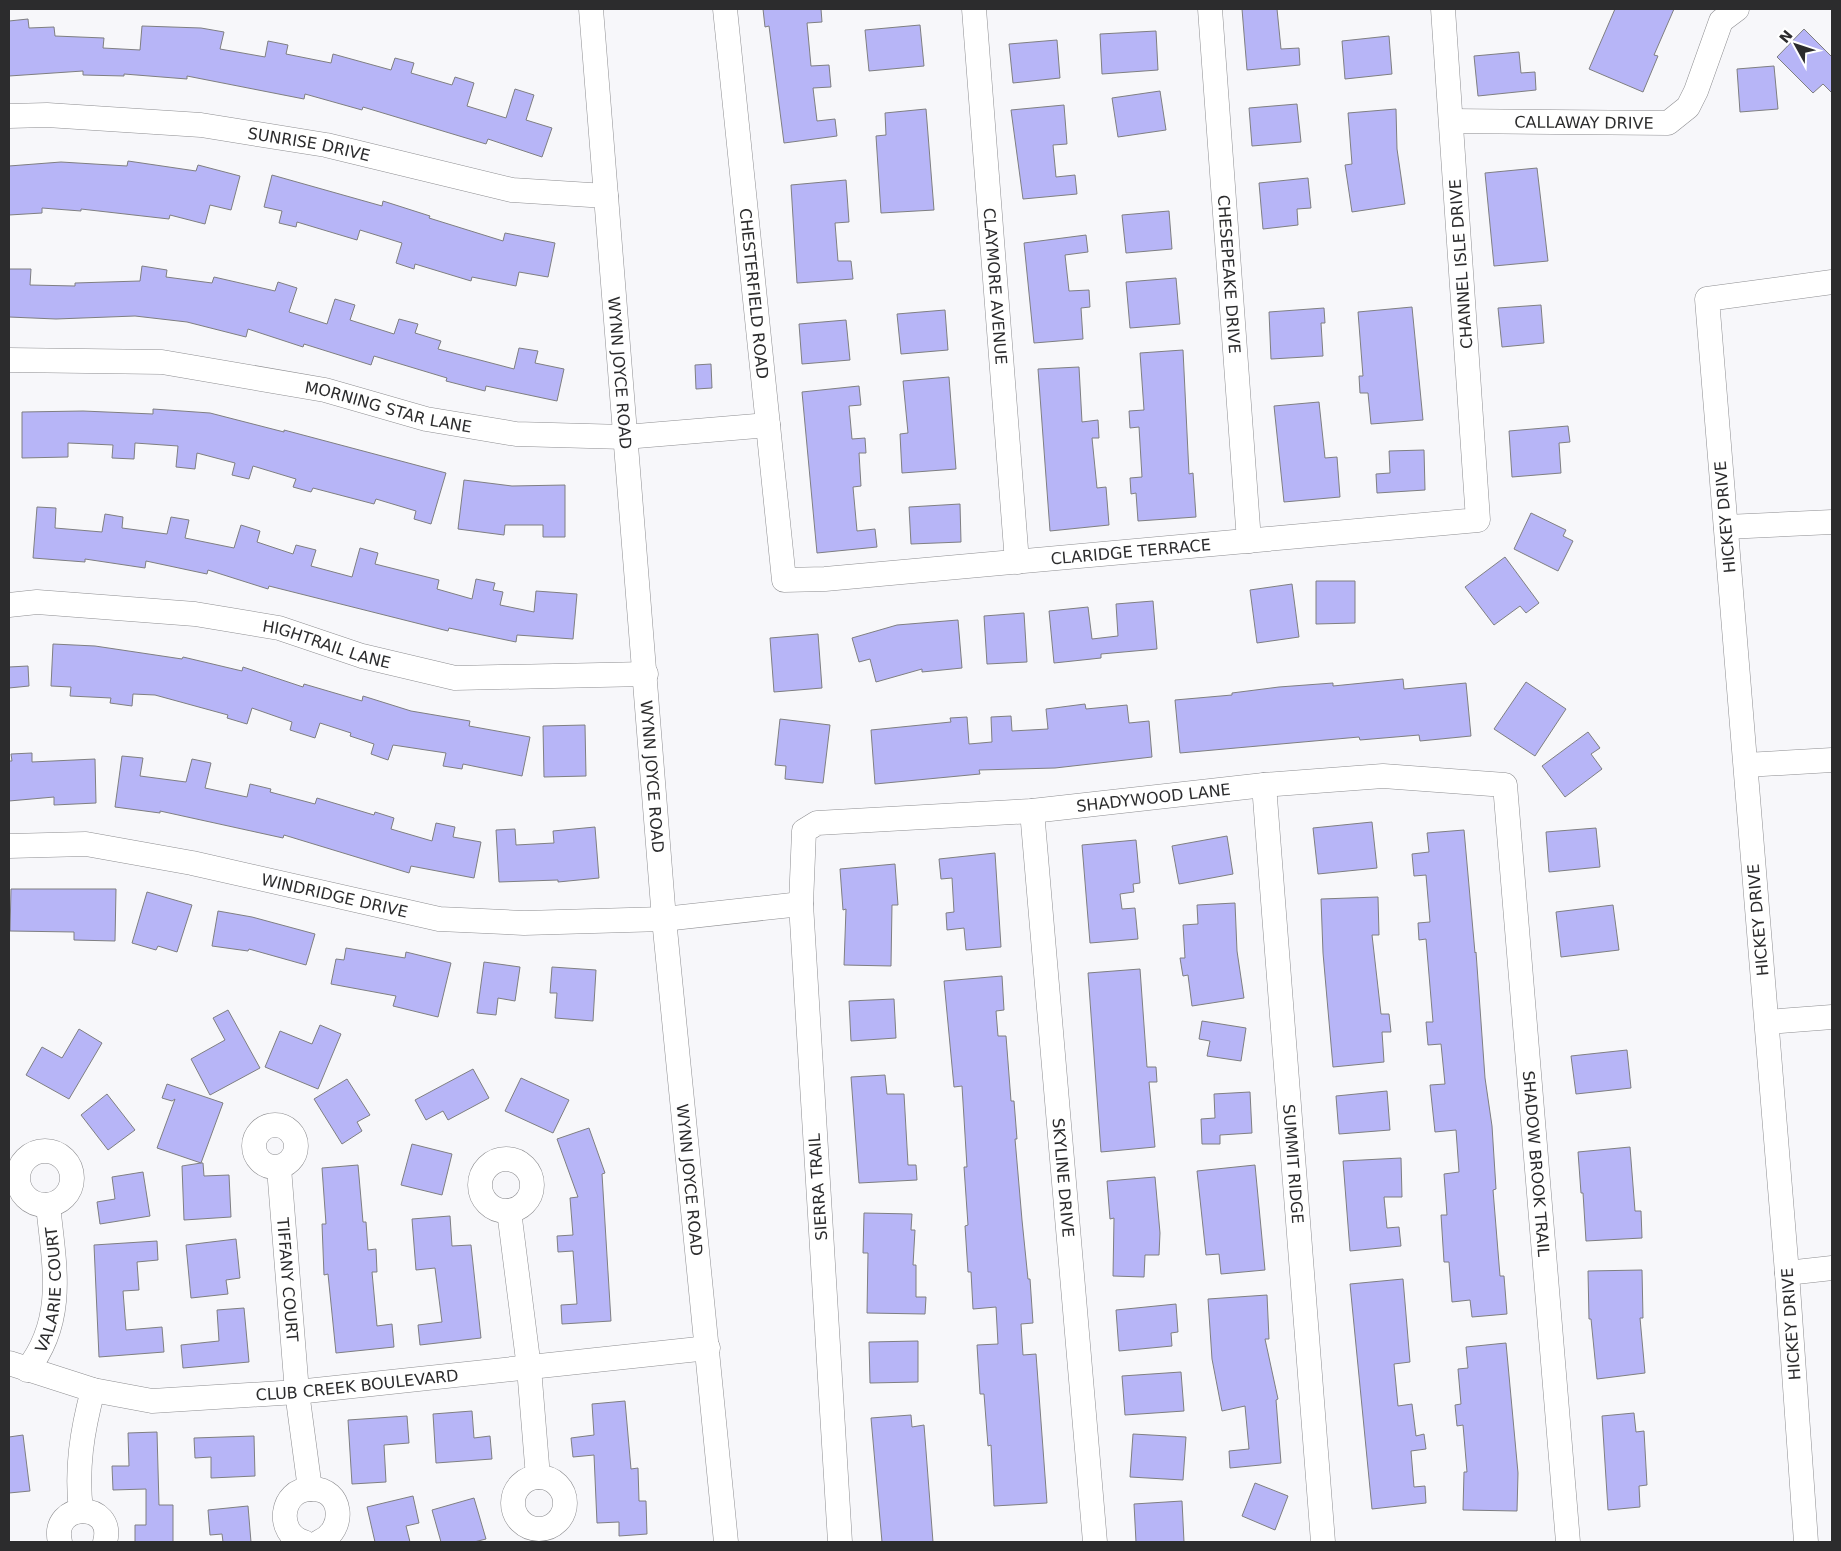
<svg xmlns="http://www.w3.org/2000/svg" width="1841" height="1551" font-family="'DejaVu Sans',sans-serif">
<rect width="100%" height="100%" fill="#f7f7fa"/>
<path fill="#b7b5f7" stroke="#7f7f81" d="M763,9h58l1,13 -15,1 4,43 18,-1 2,22 -18,1 4,33 18,-2 2,17 -53,7 -15,-117 -4,1z
M1242,9h35l4,40 18,-1 1,17 -53,5z
M1615,9h59l-20,46 4,1 -15,36 -54,-23z
M28,19l1,9 25,-1 1,9 49,2 -1,10 37,2 2,-24 59,2 23,4 -4,17 45,8 3,-16 20,4 -2,9 45,9 2,-9 58,16 4,-12 19,5 -3,10 41,12 3,-8 19,6 -7,23 39,12 9,-29 19,6 -8,25 26,8 -10,29 -54,-18 -2,5 -123,-37 -1,3 -57,-16 -1,5 -117,-23v3l-63,-5v2l-41,-1v-4l-74,5v-55z
M920,25l4,41 -55,5 -4,-41z
M1804,29l28,28v36l-9,-9 -10,9 -36,-36z
M1156,31l2,39 -56,4 -2,-40z
M1389,36l3,38 -47,5 -3,-38z
M1057,40l3,38 -47,5 -4,-39z
M1519,52l2,21 14,-1 1,18 -58,6 -4,-40z
M1774,66l4,43 -38,3 -3,-43z
M1160,91l6,39 -48,7 -6,-39z
M1297,104l4,38 -49,4 -3,-38z
M1064,105l3,39 -14,1 3,32 19,-2 2,19 -54,5 -12,-89z
M926,109l8,101 -53,3 -5,-77 10,-1 -1,-22z
M1396,109l1,40 8,55 -53,8 -7,-47 7,-1 -4,-51z
M128,161l68,10 2,-6 42,11 -9,34 -21,-5 -5,19 -35,-9 -1,4 -88,-10v2l-39,-3v5l-33,2v-49l52,-4 66,4z
M1537,168l11,93 -54,5 -9,-93z
M272,175l110,31 1,-5 47,15 -1,2 74,23 2,-8 50,10 -7,34 -29,-5 -3,14 -44,-9 -1,4 -56,-17 -1,5 -18,-6 6,-20 -42,-13 -3,10 -60,-18 -1,5 -17,-4 3,-12 -18,-4z
M1308,178l3,30 -14,1 1,16 -35,4 -4,-46z
M846,180l3,42 -14,1 3,38h13l2,18 -56,4 -6,-98z
M1169,211l3,38 -46,4 -4,-38z
M1086,235l2,17 -23,3 4,36 20,-1 1,17 -9,1 2,31 -49,4 -10,-100z
M142,266l25,4 -1,7 46,6 2,-6 61,14 3,-9 19,6 -8,24 38,12 8,-25 20,6 -5,15 44,14 5,-15 19,5 -3,9 26,8 -3,8 76,20 5,-21 19,3 -3,12 29,6 -7,32 -71,-15 -1,5 -39,-10 1,-3 -73,-22 -3,9 -67,-21 -1,3 -55,-18 -2,8 -59,-15 -52,-6 -79,3 -47,-2v-48h22l-1,16 45,1v-3l65,-2z
M1176,278l4,46 -50,4 -4,-46z
M1541,305l3,38 -42,4 -4,-39z
M1412,307l11,113 -52,4 -3,-31h-8l-1,-17h4l-5,-64z
M1324,308l1,15h-4l2,33 -52,3 -2,-47z
M945,310l3,40 -47,4 -4,-40z
M846,320l4,40 -48,4 -3,-40z
M1183,350l6,124 4,-1 3,44 -58,4 -2,-28 -5,1 -1,-16 12,-1 -3,-50 -9,1 -1,-17 15,-1 -4,-57z
M711,364l1,24 -16,1 -1,-24z
M1079,367l3,55 16,-2 1,18h-7l5,50 9,-1 3,38 -59,6 -12,-162z
M949,377l7,92 -54,4 -2,-39 8,-1 -5,-52z
M859,386l2,19 -12,1 3,33 13,-1 1,15h-7l2,33 -8,1 4,44 18,-2 2,18 -60,6 -15,-161z
M1319,402l6,56 12,-1 3,40 -56,5 -10,-96z
M153,409l57,4 74,19v-2l162,43 -15,51 -17,-5 2,-8 -40,-12 -2,5 -61,-16 -2,4 -18,-5 3,-8 -43,-13 -4,13 -17,-4 3,-12 -38,-10 -2,16 -19,-2 2,-21 -43,-3 -1,16 -22,-1 1,-13 -45,-2v14l-46,1v-46l61,-1 70,3z
M1568,426l2,16 -11,1 2,30 -49,4 -3,-46z
M1424,450l1,40 -48,3 -1,-19 14,-1 -1,-22z
M464,480l48,6 53,-1v52h-22v-12h-38l-1,10 -46,-6z
M960,504l1,38 -50,2 -2,-37z
M37,507l19,1 -1,20 47,4 3,-18 18,3 -1,11 45,6 4,-17 18,3 -4,18 49,10 7,-23 19,6 -3,11 36,12 3,-9 20,5 -5,16 41,11 8,-29 18,5 -3,11 64,16 -2,9 35,10 4,-20 19,4 -2,7 10,2 -3,13 34,7 2,-21 41,3 -4,45 -56,-4 -1,7 -67,-14 -1,3 -179,-45 -1,3 -60,-19 -1,4 -61,-13 -1,7 -60,-9v3l-52,-4z
M1531,513l35,17 -3,6 10,5 -15,30 -44,-22z
M1505,557l34,46 -13,10 -6,-7 -26,19 -29,-38z
M1316,581h39v42l-39,1z
M1292,584l7,53 -42,6 -7,-53z
M1153,601l4,48 -56,5v4l-47,5 -5,-52 39,-4 4,32 26,-3 -2,-32z
M1024,613l3,49 -40,2 -3,-48z
M958,620l4,48 -40,4v-3l-46,13 -6,-23 -11,3 -7,-24 45,-13z
M818,634l4,54 -48,4 -4,-54z
M53,644l42,2 87,13 1,-2 59,14 1,-4 60,20 1,-3 58,17 1,-5 48,15 59,10 -1,5 61,11 -8,39 -59,-12 -1,5 -19,-3 3,-13 -53,-8 -5,15 -17,-6 3,-10 -24,-8 1,-3 -31,-10 -5,15 -25,-8 2,-8 -40,-14 -5,16 -20,-6 1,-3 -73,-20 -22,-1 -1,12 -22,-3 1,-5 -41,-2 1,-9 -20,-1z
M28,666l1,20 -20,2v-21z
M1403,679l1,10 62,-6 5,53 -51,5 -1,-6 -59,5 -1,-3 -179,16 -5,-53 57,-5v-2l47,-6 54,-4v3z
M1526,682l40,27 -31,47 -41,-27z
M1085,704l1,5 41,-4 2,18 20,-2 3,36 -97,11 -76,2 1,4 -105,10 -4,-54 80,-8 -1,-4 17,-1 2,27 23,-2 -1,-25 20,-1 1,15 36,-2 -2,-20z
M780,719l50,6 -7,58 -38,-4 1,-13 -11,-1z
M585,725l1,51 -42,1 -1,-51z
M1588,732l12,16 -9,6 11,15 -37,28 -23,-31z
M32,753v9l63,-3 1,44 -42,2v-8l-45,4v-40h3l-1,-7z
M122,756l21,2 -3,18 46,6 6,-23 19,4 -6,25 42,9 3,-13 21,5 -1,3 45,12 2,-6 57,17 1,-3 19,6 -3,11 41,12 4,-18 19,4 -2,10 28,5 -7,36 -63,-12 -2,7 -125,-38 -1,3 -123,-27v2l-45,-6z
M1372,822l5,46 -59,6 -5,-46z
M595,827l4,51 -41,4v-2l-59,2 -3,-52 19,-1 1,16 38,-2 -1,-12z
M1596,828l4,39 -51,5 -3,-40z
M1464,830l11,123 1,-1 9,126 7,48 4,63 -3,1 7,86h4l3,38 -35,3 -2,-17 -18,2 -3,-40h-5l-3,-47h6l-3,-41 15,-2 -3,-42 -21,2 -5,-47 15,-1 -4,-40 -13,1 -2,-23h7l-7,-83 -7,1 -1,-17 12,-1 -4,-47 -12,1 -2,-22 17,-2 -2,-19z
M1227,836l6,38 -54,10 -7,-38z
M1136,840l4,43 -7,1 1,8 -14,2 2,15 13,-1 3,31 -48,4 -8,-98z
M995,853l6,94 -35,3 -2,-22 -17,2 -1,-17 8,-1 -2,-34 -11,1 -2,-20z
M895,864l3,41h-6l-1,61 -47,-1 2,-56 -3,1 -3,-41z
M11,889h105l-1,52 -41,-1v-8l-64,-1z
M147,892l45,13 -15,47 -19,-6 -2,4 -24,-7z
M1378,897l1,38h-7l9,79h8l2,18h-9l2,30 -51,5 -10,-114 -2,-54z
M1235,903l2,48 7,47 -52,8 -4,-31 -5,1 -3,-18h5l-2,-33 15,-1 -1,-19z
M1613,905l6,45 -58,7 -5,-45z
M218,911l34,6 63,17 -9,31 -57,-16 -1,2 -36,-5z
M346,948l59,10 1,-6 45,11 -13,54 -45,-11 3,-10 -65,-12 5,-25 8,1z
M484,962l36,5 -5,34 -17,-3 -2,17 -19,-2z
M552,967l44,3 -3,51 -38,-3 2,-25h-7z
M1140,969l7,98h9l1,15h-8l6,65 -54,5 -13,-179z
M1002,976l2,34 -8,1 2,25h8l5,65h3l3,38h-2l7,81 6,59h2l3,44 -12,1 2,31 13,-1 11,149 -53,3 -3,-61 -3,1 -4,-52h-4l-3,-49 21,-1 -2,-37 -23,2 -2,-37h-3l-3,-46 3,-1 -4,-58h3l-5,-81 -8,1 -10,-106z
M894,999l2,39 -45,3 -2,-40z
M228,1010l32,58 -50,27 -19,-36 34,-19 -12,-22z
M1202,1021l44,7 -5,33 -34,-5 3,-15 -11,-2z
M320,1025l21,9 -23,55 -53,-22 15,-36 32,13z
M79,1029l23,14 -33,56 -43,-24 16,-28 20,11z
M1627,1050l4,38 -55,6 -5,-38z
M473,1069l16,29 -41,22 -5,-9 -17,9 -11,-20z
M885,1075l2,19h17l4,71h8l1,15 -58,3 -8,-106z
M521,1078l48,22 -16,33 -48,-22z
M347,1079l23,36 -13,7 5,9 -20,13 -28,-45z
M167,1084l56,19 -22,60h2l1,13 25,-1 2,42 -47,3 -2,-54 19,-3 -44,-15 18,-49 -3,2 -10,-3z
M1387,1091l3,39 -51,4 -3,-38z
M1250,1092l2,41 -32,2v9h-18l-1,-25 14,-1 -1,-24z
M107,1094l28,36 -27,20 -27,-35z
M589,1128l16,45 -3,1 9,147 -49,3 -1,-19 16,-1 -4,-53 -15,1 -1,-16 16,-1 -3,-37 8,-1 -21,-58z
M412,1144l40,10 -10,41 -41,-10z
M1630,1147l5,64h6l1,27 -56,3 -3,-48h-2l-3,-41z
M1401,1158l1,39h-18l3,31 12,-1 2,19 -51,5 -7,-90z
M358,1165l5,57h3l2,28 8,-1 1,23h-5l5,54 15,-2 2,23 -58,6 -8,-79 -4,1 -2,-51h4l-4,-56z
M1255,1165l10,105 -44,4 -2,-20 -13,1 -9,-84z
M143,1172l7,44 -50,8 -3,-22 18,-3 -3,-22z
M1155,1177l5,56 -1,22h-14l-1,22 -31,-1 1,-58 -4,1 -3,-38z
M864,1213l48,1 -1,16h4l-2,35h3v32h10l-1,17 -58,-1 1,-60h-5z
M450,1216l2,30 19,-1 10,93 -61,7 -2,-20 24,-3 -7,-54 -19,2 -4,-51z
M236,1239l4,39 -14,2 2,14 -37,4 -5,-53z
M157,1241l1,19 -21,2 2,28 -16,1 3,39 36,-3 2,25 -65,5 -5,-112z
M1642,1270l1,48h-3l5,55 -48,6 -6,-60h-2l-1,-48z
M1403,1279l7,83 -16,2 4,42 14,-2 4,32 8,-2 2,15 -15,2 3,36 11,-1 1,17 -54,6 -22,-225z
M1267,1295l2,44h-4l13,60 -2,1 5,63 -51,5 -1,-17 20,-2 -4,-43 -23,5 -10,-52 -4,-60z
M1176,1304l2,28 -7,1 1,13 -53,5 -3,-41z
M244,1308l5,54 -66,6 -2,-23 38,-4 -2,-31z
M918,1341v41l-48,1 -1,-41z
M1506,1343l12,130 -1,38 -54,-1 1,-38h3l-4,-47 -6,1 -2,-21 6,-1 -3,-35 10,-1 -2,-21z
M1181,1372l3,39 -59,4 -3,-39z
M625,1401l6,68 7,-1 1,33h7l1,33 -28,2v-14l-22,1 -3,-68 -21,2 -2,-19 23,-3 -2,-31z
M472,1411l2,27 16,-2 2,23 -56,4 -3,-49z
M1634,1413l2,19 8,-1 3,54 -8,1 1,21 -32,3 -6,-94z
M911,1415l1,12 12,-2 9,117h-51l-11,-124z
M407,1416l2,27 -25,2 2,37 -34,2 -4,-64z
M157,1432l2,73h14v37h-38v-17h11v-36l-33,1 -1,-24h17l-1,-33z
M1133,1434l53,3 -3,43 -53,-3z
M23,1435l7,56 -21,2v-56z
M254,1436l1,40 -44,2v-21l-16,1 -1,-20z
M1255,1483l33,13 -13,34 -33,-14z
M413,1496l6,27 -13,3 4,16h-35l-8,-35z
M474,1498l12,41 -12,3h-33l-9,-32z
M1182,1501l2,41h-48l-2,-38z
M248,1506l3,36h-28l-1,-8 -12,1 -2,-25z"/>
<g fill="none" stroke-linecap="round" stroke-linejoin="round">
<g stroke="#8e8e91" stroke-width="25">
<g id="minor">
<path id="s1" d="M591,9l73,910 62,623"/>
<path id="s2" d="M725,9l59,571 41,-1 653,-59 -35,-511"/>
<path id="s3" d="M974,9l43,553"/>
<path id="s4" d="M1210,9l39,532"/>
<path id="s5" d="M9,116l38,-1 154,10 125,20 186,45 94,6"/>
<path id="s6" d="M1452,121l216,2 20,-16 8,-16 25,-70 16,-12"/>
<path id="s7" d="M9,360l153,2 163,28 101,29 90,15 109,3 143,-12"/>
<path d="M1726,527l106,-5"/>
<path id="s8" d="M9,605l28,-3 158,12 84,14 83,28 93,22 191,-4"/>
<path d="M1746,765l86,-5"/>
<path id="s9" d="M1264,785l59,757"/>
<path id="s10" d="M1032,811l63,731"/>
<path id="s11" d="M9,846l77,-2 106,19 247,56 85,4 140,-4 137,-15"/>
<path d="M1767,1022l65,-5"/>
<circle cx="275" cy="1146" r="21"/>
<circle cx="45" cy="1178" r="27"/>
<circle cx="506" cy="1185" r="26"/>
<path id="s12" d="M279,1168l18,224 13,97"/>
<path d="M509,1211l20,157 9,109"/>
<path d="M1787,1273l45,-5"/>
<path id="s13" d="M9,1363l84,27 59,11 145,-9 411,-44"/>
<path id="s14" d="M27,1370c40,-51 27,-106 21,-165"/>
<circle cx="539" cy="1503" r="26"/>
<path d="M81,1511c-5,-42 1,-80 12,-121"/>
<path d="M60,1542c-10,-41 56,-41 45,0"/>
<path d="M304,1542c-29,-8 -24,-53 7,-53 32,-1 36,41 8,53"/>
<path id="s15" d="M840,1542l-39,-638 3,-73 13,-8 215,-12 232,-26 119,-9 122,9 63,757"/>
<path d="M1806,1542l-19,-269 -80,-974 125,-17"/>
</g>
</g>
<use href="#minor" stroke="#fff" stroke-width="24"/>
</g>
<g text-anchor="middle" dominant-baseline="central" stroke-width="4" stroke-linejoin="round" paint-order="stroke">
<g font-size="16" fill="#2c2c2d" stroke="#fff">
<text stroke="none"><textPath href="#s6" startOffset="132">CALLAWAY DRIVE</textPath></text>
<text stroke="none"><textPath href="#s5" startOffset="302">SUNRISE DRIVE</textPath></text>
<text transform="translate(1461 264) rotate(-94)">CHANNEL ISLE DRIVE</text>
<text stroke="none"><textPath href="#s4" startOffset="266">CHESEPEAKE DRIVE</textPath></text>
<text stroke="none"><textPath href="#s3" startOffset="278">CLAYMORE AVENUE</textPath></text>
<text stroke="none"><textPath href="#s2" startOffset="286">CHESTERFIELD ROAD</textPath></text>
<text stroke="none"><textPath href="#s1" startOffset="365">WYNN JOYCE ROAD</textPath></text>
<text stroke="none"><textPath href="#s7" startOffset="384">MORNING STAR LANE</textPath></text>
<text transform="translate(1725 517) rotate(-95)">HICKEY DRIVE</text>
<text stroke="none"><textPath href="#s2" startOffset="922">CLARIDGE TERRACE</textPath></text>
<text stroke="none"><textPath href="#s8" startOffset="322">HIGHTRAIL LANE</textPath></text>
<text stroke="none"><textPath href="#s1" startOffset="770">WYNN JOYCE ROAD</textPath></text>
<text stroke="none"><textPath href="#s15" startOffset="1065">SHADYWOOD LANE</textPath></text>
<text stroke="none"><textPath href="#s11" startOffset="331">WINDRIDGE DRIVE</textPath></text>
<text transform="translate(1758 920) rotate(-95)">HICKEY DRIVE</text>
<text stroke="none"><textPath href="#s15" startOffset="1798">SHADOW BROOK TRAIL</textPath></text>
<text stroke="none"><textPath href="#s9" startOffset="380">SUMMIT RIDGE</textPath></text>
<text stroke="none"><textPath href="#s10" startOffset="368">SKYLINE DRIVE</textPath></text>
<text stroke="none"><textPath href="#s1" startOffset="1175">WYNN JOYCE ROAD</textPath></text>
<text transform="translate(818 1187) rotate(-94)">SIERRA TRAIL</text>
<text stroke="none"><textPath href="#s12" startOffset="112">TIFFANY COURT</textPath></text>
<text stroke="none"><textPath href="#s14" startOffset="86">VALARIE COURT</textPath></text>
<text transform="translate(1791 1324) rotate(-94)">HICKEY DRIVE</text>
<text stroke="none"><textPath href="#s13" startOffset="354">CLUB CREEK BOULEVARD</textPath></text>
</g>
</g>
<rect width="1841" height="1551" fill="none" stroke="#2c2c2d" stroke-width="20"/>
<g transform="translate(1796 45) rotate(310)" stroke="#ffffff" stroke-width="4" paint-order="stroke">
<path d="M0-4L9 19L0 12L-9 19Z" fill="#2c2c2d"/>
<text y="-8" font-size="14" font-weight="bold" text-anchor="middle" fill="#2c2c2d">N</text>
</g>
</svg>
